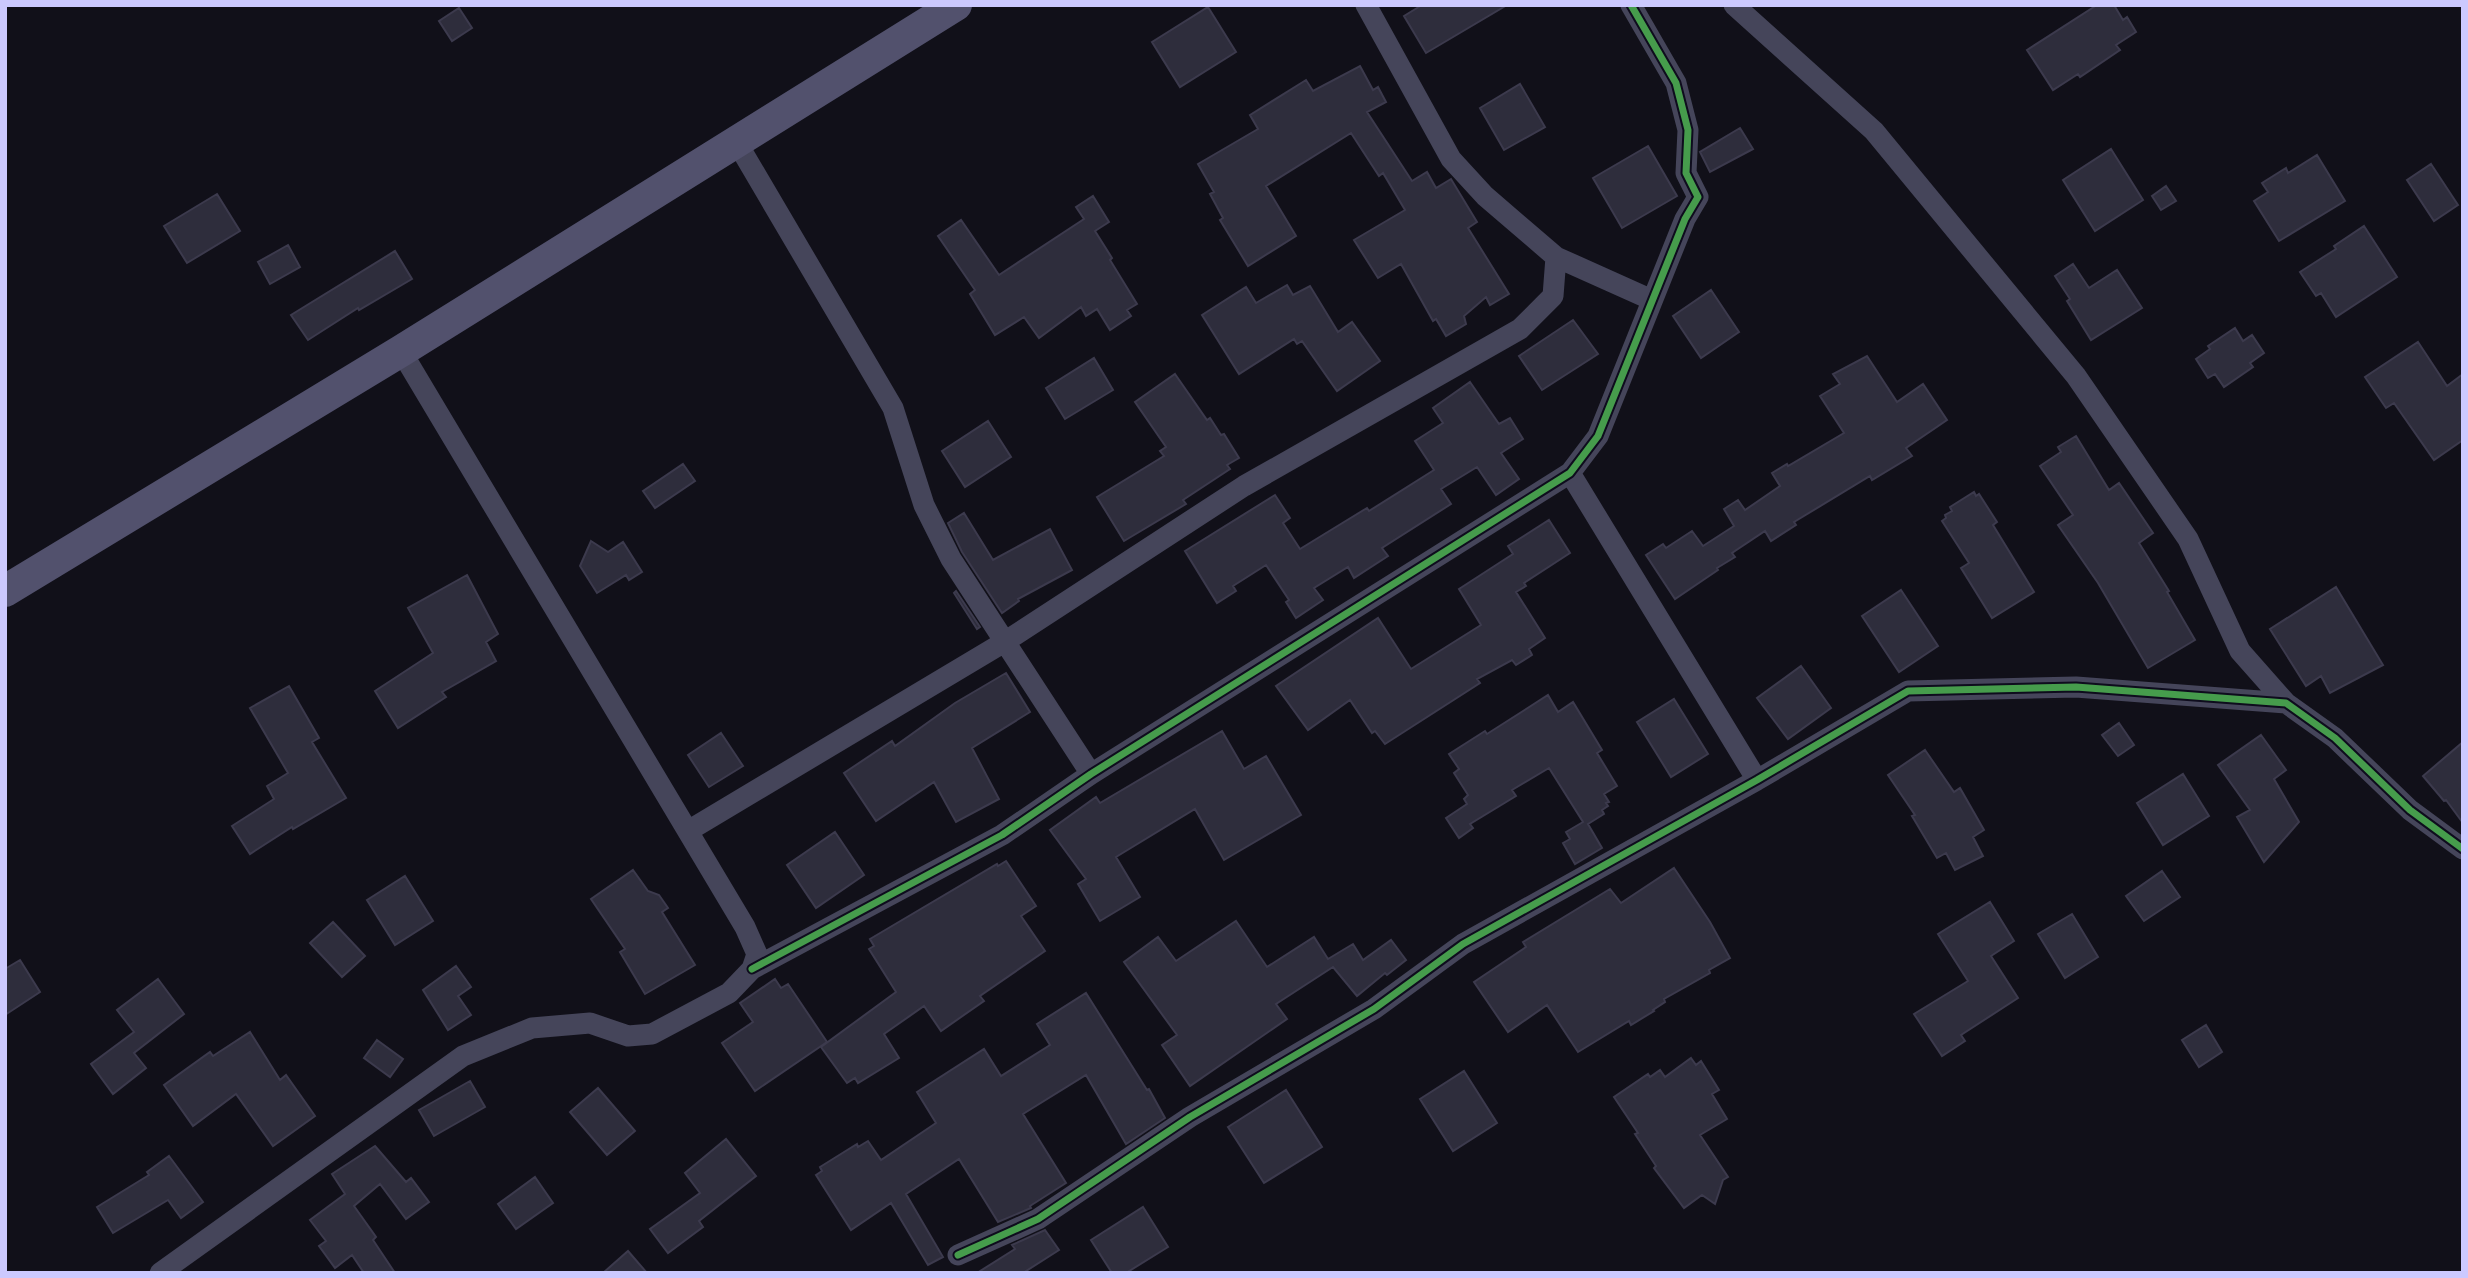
<svg xmlns="http://www.w3.org/2000/svg" width="2468" height="1278" font-family="Mulish,sans-serif">
<rect width="100%" height="100%" fill="#111019"/>
<path fill="#2e2d3c" stroke="#3c3a4d" stroke-width="2" d="M1422,5h85l-81,48 -22,-37z
M2097,5h17l9,15 4,-3 9,15 -20,13 4,5 -40,27 -2,-3 -25,16 -26,-40z
M1208,7l28,45 -56,35 -28,-45z
M459,8l13,20 -20,13 -13,-20z
M1360,66l13,24 5,-3 8,15 -19,10 45,69 15,-9 9,16 15,-9 26,43 -9,6 41,66 -19,11 -4,-8 -22,19 2,8 -20,12 -10,-17 -3,2 -32,-57 -23,14 -24,-38 51,-30 -22,-37 -4,3 -28,-43 -85,53 30,50 -48,30 -28,-46 3,-2 -13,-24 4,-2 -16,-28 60,-35 -8,-14 56,-35 7,11z
M1520,84l25,43 -41,23 -24,-42z
M1740,128l13,21 -43,23 -10,-20z
M1648,146l29,50 -55,32 -29,-50z
M2111,149l32,51 -48,31 -32,-51z
M2317,155l28,46 -66,40 -25,-40 14,-9 -6,-9 24,-15 2,5z
M2431,164l27,41 -24,16 -27,-41z
M2166,186l10,15 -15,9 -9,-14z
M217,194l23,37 -53,32 -23,-37z
M1093,196l16,26 -14,9 17,27 -2,2 27,44 -10,6 4,6 -21,14 -13,-21 -11,7 -5,-9 -42,31 -15,-21 -29,18 -25,-41 5,-4 -37,-54 23,-16 38,55 85,-56 -8,-12z
M2364,226l33,51 -61,40 -15,-24 -5,3 -16,-24 36,-23 -2,-3z
M288,245l12,22 -30,17 -12,-22z
M395,251l17,28 -53,31 -1,-2 -50,32 -17,-25z
M2073,264l16,24 28,-18 25,38 -51,32 -24,-39 3,-2 -15,-23z
M1287,285l6,10 17,-9 28,46 14,-10 28,39 -43,30 -35,-50 -5,3 -3,-5 -55,35 -37,-59 44,-28 10,16z
M1711,290l28,42 -38,26 -28,-42z
M1573,320l25,34 -56,36 -23,-34z
M2235,328l8,13 9,-6 12,18 -14,10 3,4 -29,20 -9,-13 -7,4 -12,-19 14,-10 -2,-3z
M2418,342l29,44 16,-12v66l-29,20 -40,-57 -8,5 -21,-31z
M1867,356l30,46 26,-18 24,36 -41,28 6,8 -40,24 -2,-4 -76,46 2,3 -25,16 -6,-10 -33,22 3,4 -18,11 1,2 -43,29 -29,-44 17,-11 3,4 26,-17 11,15 31,-20 -10,-17 14,-9 7,10 35,-24 -8,-13 15,-9 1,2 56,-33 -24,-37 20,-12 -7,-10z
M1094,358l19,32 -48,29 -19,-31z
M1175,374l32,46 3,-2 11,17 3,-1 15,24 -12,7 3,4 -47,31 3,4 -62,37 -27,-44 67,-41 -4,-5 6,-4 -31,-45z
M1470,382l29,42 11,-6 13,21 -22,14 18,26 -23,16 -19,-28 -36,22 10,15 -69,44 6,8 -34,22 -6,-11 -34,21 9,12 -27,18 -10,-16 3,-2 -23,-35 -33,21 3,5 -19,12 -32,-52 90,-56 15,23 -7,5 17,26 67,-41 2,3 65,-41 -19,-29 28,-18 -10,-15z
M988,421l23,36 -46,30 -23,-36z
M2076,436l33,54 10,-7 34,50 -14,10 30,48 -2,1 28,48 -47,28 -50,-85 -40,-58 15,-10 -33,-49 21,-14 -3,-5z
M683,464l12,17 -40,27 -12,-17z
M1974,492l2,4 3,-2 18,28 -4,3 41,67 -42,26 -31,-50 8,-5 -27,-42 4,-3 -1,-3 7,-4 -2,-4z
M964,513l29,47 57,-31 22,41 -54,29 1,2 -17,12 -40,-61 -14,-29z
M1549,520l21,33 -46,30 2,3 -10,6 29,46 -16,11 3,6 -16,10 -4,-5 -35,19 3,4 -95,61 -10,-13 -3,2 -22,-33 -42,30 -32,-44 102,-68 33,51 70,-44 -22,-36 54,-35 -5,-8z
M591,541l17,11 15,-10 19,30 -13,8 -3,-5 -29,18 -17,-27z
M467,575l31,59 -12,8 10,19 -54,31 4,5 -48,31 -23,-37 58,-38 -25,-45z
M2336,587l47,78 -53,28 -9,-17 -15,10 -36,-57z
M1901,590l37,56 -39,26 -37,-56z
M956,591l24,36 -3,2 -23,-36z
M1801,666l30,42 -43,31 -31,-41z
M1006,673l24,39 -58,36 27,51 -43,23 -22,-40 -58,39 -32,-48 48,-32 3,5 60,-43z
M289,686l30,52 -7,4 34,56 -53,31 -1,-2 -42,27 -18,-28 42,-27 -7,-13 21,-13 -38,-65z
M1548,695l10,17 15,-10 29,48 -5,3 20,33 -13,8 5,8 -3,1 2,3 -6,4 2,4 -16,10 14,24 -27,16 -12,-21 7,-4 -4,-7 17,-10 -34,-54 -37,22 4,6 -46,28 3,4 -14,10 -13,-20 21,-14 -3,-5 4,-4 -14,-22 5,-4 -10,-15 36,-23 2,3z
M1674,699l34,55 -37,23 -34,-55z
M2119,723l15,22 -16,11 -16,-21z
M1222,731l22,38 22,-13 35,59 -77,45 -29,-51 -79,48 24,40 -40,24 -22,-37 8,-5 -36,-49 46,-33 4,6z
M721,733l22,33 -34,21 -21,-32z
M2261,735l25,35 -12,9 25,43 -35,40 -27,-45 13,-7 -32,-45z
M2463,742v81l-17,-23 -2,1 -21,-25z
M1925,750l29,42 6,-4 24,42 -11,7 10,19 -28,14 -9,-17 -9,5 -25,-42 3,-1 -27,-40z
M2183,774l26,42 -46,29 -26,-42z
M835,832l29,43 -48,33 -29,-43z
M1006,861l30,45 -15,10 24,35 -65,45 4,5 -43,30 -17,-25 -40,28 15,24 -41,25 -3,-5 -8,5 -26,-36 75,-55 -27,-43 5,-3 -4,-7 127,-75 1,2z
M1674,868l36,54 20,36 -21,12 1,3 -46,26 1,3 -12,8 1,1 -23,14 -2,-4 -51,31 -31,-47 -39,27 -34,-50 52,-35 -3,-5 87,-53 11,14z
M633,870l15,21 11,4 9,13 -6,4 33,53 -50,29 -25,-42 5,-3 -34,-50z
M2162,871l18,26 -36,24 -18,-25z
M405,876l28,45 -38,24 -28,-45z
M1990,902l24,39 -23,15 27,42 -57,37 4,6 -23,15 -28,-42 54,-33 -30,-47z
M2072,914l26,43 -33,21 -27,-44z
M1236,921l31,46 47,-30 14,22 25,-15 10,16 28,-20 15,20 -19,15 -2,-2 -28,23 -24,-29 -57,37 11,15 -97,67 -28,-41 15,-10 -53,-73 34,-25 18,24z
M333,922l32,34 -23,21 -32,-34z
M20,960l20,32 -35,23v-46z
M456,966l15,21 -13,9 13,19 -23,15 -25,-40z
M158,979l26,35 -50,39 12,15 -33,26 -22,-30 43,-32 -17,-22z
M775,979l6,9 7,-4 39,58 -72,49 -33,-48 31,-21 -13,-19z
M1086,993l61,97 2,-1 16,29 -39,26 -40,-69 -63,39 43,69 -36,23 1,2 -33,14 -39,-63 -53,35 37,63 -15,8 -37,-62 -40,27 -35,-55 6,-4 -2,-4 37,-23 1,3 10,-6 13,19 55,-37 -19,-31 67,-43 17,27 49,-31 -13,-21z
M2206,1025l16,27 -23,15 -17,-27z
M250,1032l30,48 6,-5 29,41 -42,30 -37,-52 -43,32 -29,-41 46,-33 3,4z
M377,1040l26,19 -13,18 -26,-19z
M1691,1058l5,7 5,-4 18,29 -7,4 15,25 -27,16 28,42 -5,3 -8,24 -13,-9 -18,13 -30,-40 2,-2 -21,-32 3,-1 -24,-36 34,-23 2,3 10,-7 5,7z
M1464,1071l33,52 -44,28 -33,-52z
M470,1081l15,26 -51,29 -15,-26z
M598,1088l37,43 -28,24 -37,-43z
M1286,1090l36,57 -58,36 -36,-56z
M726,1139l30,37 -57,45 4,6 -35,26 -18,-24 50,-36 -15,-20z
M375,1146l31,36 5,-4 18,24 -23,17 -26,-35 -26,22 22,31 -3,3 22,33h-31l-12,-18 -17,13 -16,-22 7,-5 -16,-21 35,-26 -13,-20z
M169,1156l34,46 -22,16 -13,-18 -55,33 -16,-26 52,-32 -2,-3z
M535,1177l18,26 -37,26 -18,-25z
M1143,1207l25,40 -42,26h-14l-21,-33z
M1045,1230l14,20 -36,23h-46l38,-24 -3,-4z
M628,1251l19,22h-44z"/>
<g fill="none" stroke-linecap="round" stroke-linejoin="round">
<path stroke="#45455a" stroke-width="21" d="M1734,5l140,126 202,245 112,163 52,112 46,52
M736,141l157,267 31,97 27,54 140,215
M1556,257l96,43
M1570,473l187,307
M688,831l318,-190 238,-155 276,-157 33,-33 3,-39 -71,-61 -34,-37 -85,-154
M752,969l250,-134 89,-61 479,-301 28,-37 87,-217 13,-22 -12,-24 2,-43 -12,-47 -45,-78
M958,1255l80,-36 152,-102 184,-108 89,-65 294,-164 151,-89 168,-4 210,16 49,35 75,72 53,39
M160,1273l303,-217 69,-28 58,-5 38,13 24,-2 77,-41 23,-24 5,-15 -12,-27 -344,-576"/>
<path stroke="#52516d" stroke-width="32" d="M5,591l396,-240 555,-346"/>
<g stroke="#0e0c1d" stroke-width="11">
<path id="cycleway" d="M752,969l250,-134 89,-61 479,-301 28,-37 87,-217 13,-22 -12,-24 2,-43 -12,-47 -45,-78
M958,1255l80,-36 152,-102 184,-108 89,-65 294,-164 151,-89 168,-4 210,16 49,35 75,72 53,39"/>
</g>
<use href="#cycleway" stroke="#469c4c" stroke-width="7"/>
</g>
<rect width="2468" height="1278" fill="none" stroke="#ccc9fe" stroke-width="14"/>
</svg>
